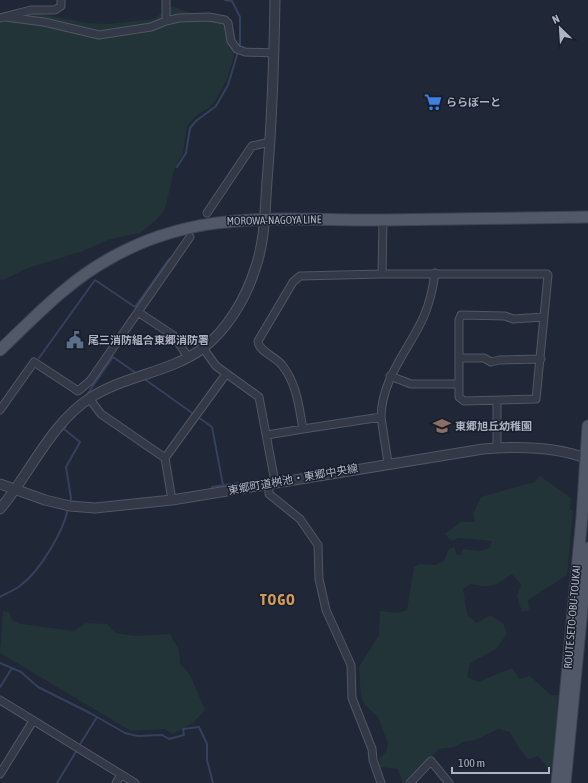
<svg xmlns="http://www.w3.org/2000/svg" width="588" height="783" font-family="'Asap Condensed','Noto Sans JP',sans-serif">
<rect width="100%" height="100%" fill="#202736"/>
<path fill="#233438" d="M171,6l53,18c5,10 1,20 11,27l-8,28 -12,22 -6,7 -10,5 -12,13 -4,27 -9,17 -9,39 -9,11 -16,13 -30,6 -27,12 -55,17 -25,12 -3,-1v-258l31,-9 55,11 23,1 45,-5z
M540,476l31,22 -1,11 3,2 -6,64 -39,25 1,10 -7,2 -5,-16 4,-11 -9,-11c-16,11 -21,15 -41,10l-8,5 4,26 10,8 13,-8 13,8 4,11 -11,15 -26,14 -3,14 11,5 34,-14 7,11 11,-3 21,19h7l-5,75 -5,-2 -10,-12 -10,3 -9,-11 -9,-16 -12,-3 -23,11 -12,2 -9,5 -15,2 -29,29 -7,5 -5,-14 -18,-2 -1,-8 8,-8 1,-7 -10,-27 -13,-12 -4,-9 -2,-29 20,-32 1,-24 18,2 9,-3 7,-43 5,-3 16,1 9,-4 5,-12 5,-2 3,8h4l2,-6 16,2 11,-3 2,-7 -34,-3 -7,3 -6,-7 16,-12h14l-2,-8 8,-17 53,-15z
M3,611l6,1 3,8 9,4 53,7 12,-8 21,1 8,9 20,3 35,-2 9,16 1,14 10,11 15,35 -12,13 -21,11 -7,-5 -34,2 -131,-78z"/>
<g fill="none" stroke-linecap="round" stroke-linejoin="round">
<path stroke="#34405d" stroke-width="2" d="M225,0l7,1 8,16v30
M177,167l9,-14 4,-25 6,-7 20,-15 12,-21 10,-33
M39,358l56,-78 40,27 34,-48
M143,378l69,49 11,58
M86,396l27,-39 23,16
M67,424l-3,5 16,13 -14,25 5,31 -1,5
M212,487l48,-7
M0,597c7,-4 15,-7 21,-12 19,-14 42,-53 47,-76
M0,663l21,9 17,15 52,26 35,20 13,3 24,-1 7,4 15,-4 -1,-6 16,-2 8,17v16l6,23
M0,687l12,-19
M79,746l18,-29
M57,783l20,-33"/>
<g stroke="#515664" stroke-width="9">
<path id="minor" d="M166,0v21
M5,17l39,5 55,13 52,-8 15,-6 13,-3 30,-1 16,3 3,3 3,18 6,8 8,3 29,1
M0,18l31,-8h24l6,-4v-6
M207,213l45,-67 18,-4
M382,274h165l1,1 -12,124 -72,2 -5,-4v-77l2,-5 44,1 8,3 31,-2
M138,312l36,24 14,21
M203,348l13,18 43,31 16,85
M459,358h25l7,4 8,-2 42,-1
M390,376l21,8h48
M89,398l12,16 64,44
M0,410l34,-48 44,29 12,-10 100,-144
M381,417l7,46
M303,429l78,-12c1,-40 28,-67 43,-101 6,-14 9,-28 11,-43
M267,435l36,-6c-4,-22 -6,-45 -21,-64 -6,-8 -24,-14 -24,-24l35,-59 7,-6 82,-2 1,-54
M497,448v-46
M269,484v10l31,25 18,26 1,34 7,31 25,55 1,33 20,51 1,11 8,23
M172,500l-7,-42 61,-84
M0,700l135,83
M0,774l33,-53
M116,783l5,-8
M410,783l21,-22 18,22"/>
</g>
<g stroke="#515664" stroke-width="11">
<path id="tertiary" d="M0,484l45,16 25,6 25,2 77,-8 311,-51c34,-3 72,-3 105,10
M0,509c30,-35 50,-85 90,-111 35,-23 80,-25 113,-50 24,-18 43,-50 52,-79 10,-27 10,-59 12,-88 5,-60 7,-120 8,-181"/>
</g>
<g stroke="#3d4250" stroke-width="13">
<path id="primary" d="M0,350c34,-32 67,-68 109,-91 90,-52 175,-38 274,-39 68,-1 137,-2 205,-3
M557,783l25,-266 6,-91
M565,783l23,-235"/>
</g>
<use href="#minor" stroke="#333947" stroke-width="7"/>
<use href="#tertiary" stroke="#333947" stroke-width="9"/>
<use href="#primary" stroke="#515867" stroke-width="11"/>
</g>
<defs>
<g id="supermarket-bare" transform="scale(1.38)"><path d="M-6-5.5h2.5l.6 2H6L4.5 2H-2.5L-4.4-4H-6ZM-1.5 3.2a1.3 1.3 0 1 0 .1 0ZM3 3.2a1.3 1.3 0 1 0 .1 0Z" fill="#3f7fe0" stroke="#191e2b" stroke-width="2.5" paint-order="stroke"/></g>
<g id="civic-bare" transform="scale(1.38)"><path d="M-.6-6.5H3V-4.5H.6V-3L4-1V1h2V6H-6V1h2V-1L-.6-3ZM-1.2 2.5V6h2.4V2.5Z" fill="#5c6f8a" stroke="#191e2b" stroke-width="2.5" paint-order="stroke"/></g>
<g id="school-bare" transform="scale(1.38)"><path d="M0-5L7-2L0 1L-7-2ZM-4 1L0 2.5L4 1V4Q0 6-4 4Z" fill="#8d6e63" stroke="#191e2b" stroke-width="2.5" paint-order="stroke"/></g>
</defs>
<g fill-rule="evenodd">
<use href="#supermarket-bare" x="433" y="102"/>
<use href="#civic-bare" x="75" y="340"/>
<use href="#school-bare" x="442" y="426"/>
</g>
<g text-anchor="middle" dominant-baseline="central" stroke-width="3" stroke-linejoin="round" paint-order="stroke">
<g font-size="11" font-weight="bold" fill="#adb3c3" stroke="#191e2b" text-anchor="start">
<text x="446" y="102">ららぽーと</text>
<text x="88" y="340">尾三消防組合東郷消防署</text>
<text x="455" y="426">東郷旭丘幼稚園</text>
</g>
<g font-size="11" fill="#adb3c3" stroke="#191e2b">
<text transform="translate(274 220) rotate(-1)">MOROWA-NAGOYA LINE</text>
<text transform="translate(293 479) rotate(-10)">東郷町道桝池・東郷中央線</text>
<text transform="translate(572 617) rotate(-85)">ROUTE SETO-OBU-TOUKAI</text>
</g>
<g font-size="15" font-weight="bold" letter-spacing="1" fill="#d09c5c" stroke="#191e2b">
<text x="278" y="599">TOGO</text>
</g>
</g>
<g transform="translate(560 28) rotate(335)" stroke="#191e2b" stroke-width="3" paint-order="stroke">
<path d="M0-3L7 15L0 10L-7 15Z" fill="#adb3c3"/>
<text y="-6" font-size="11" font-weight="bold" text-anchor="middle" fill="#adb3c3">N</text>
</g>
<path d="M452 767v6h97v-6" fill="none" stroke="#adb3c3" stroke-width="2"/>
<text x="458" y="767" font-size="12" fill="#adb3c3" stroke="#191e2b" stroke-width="3" paint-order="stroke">100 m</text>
</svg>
